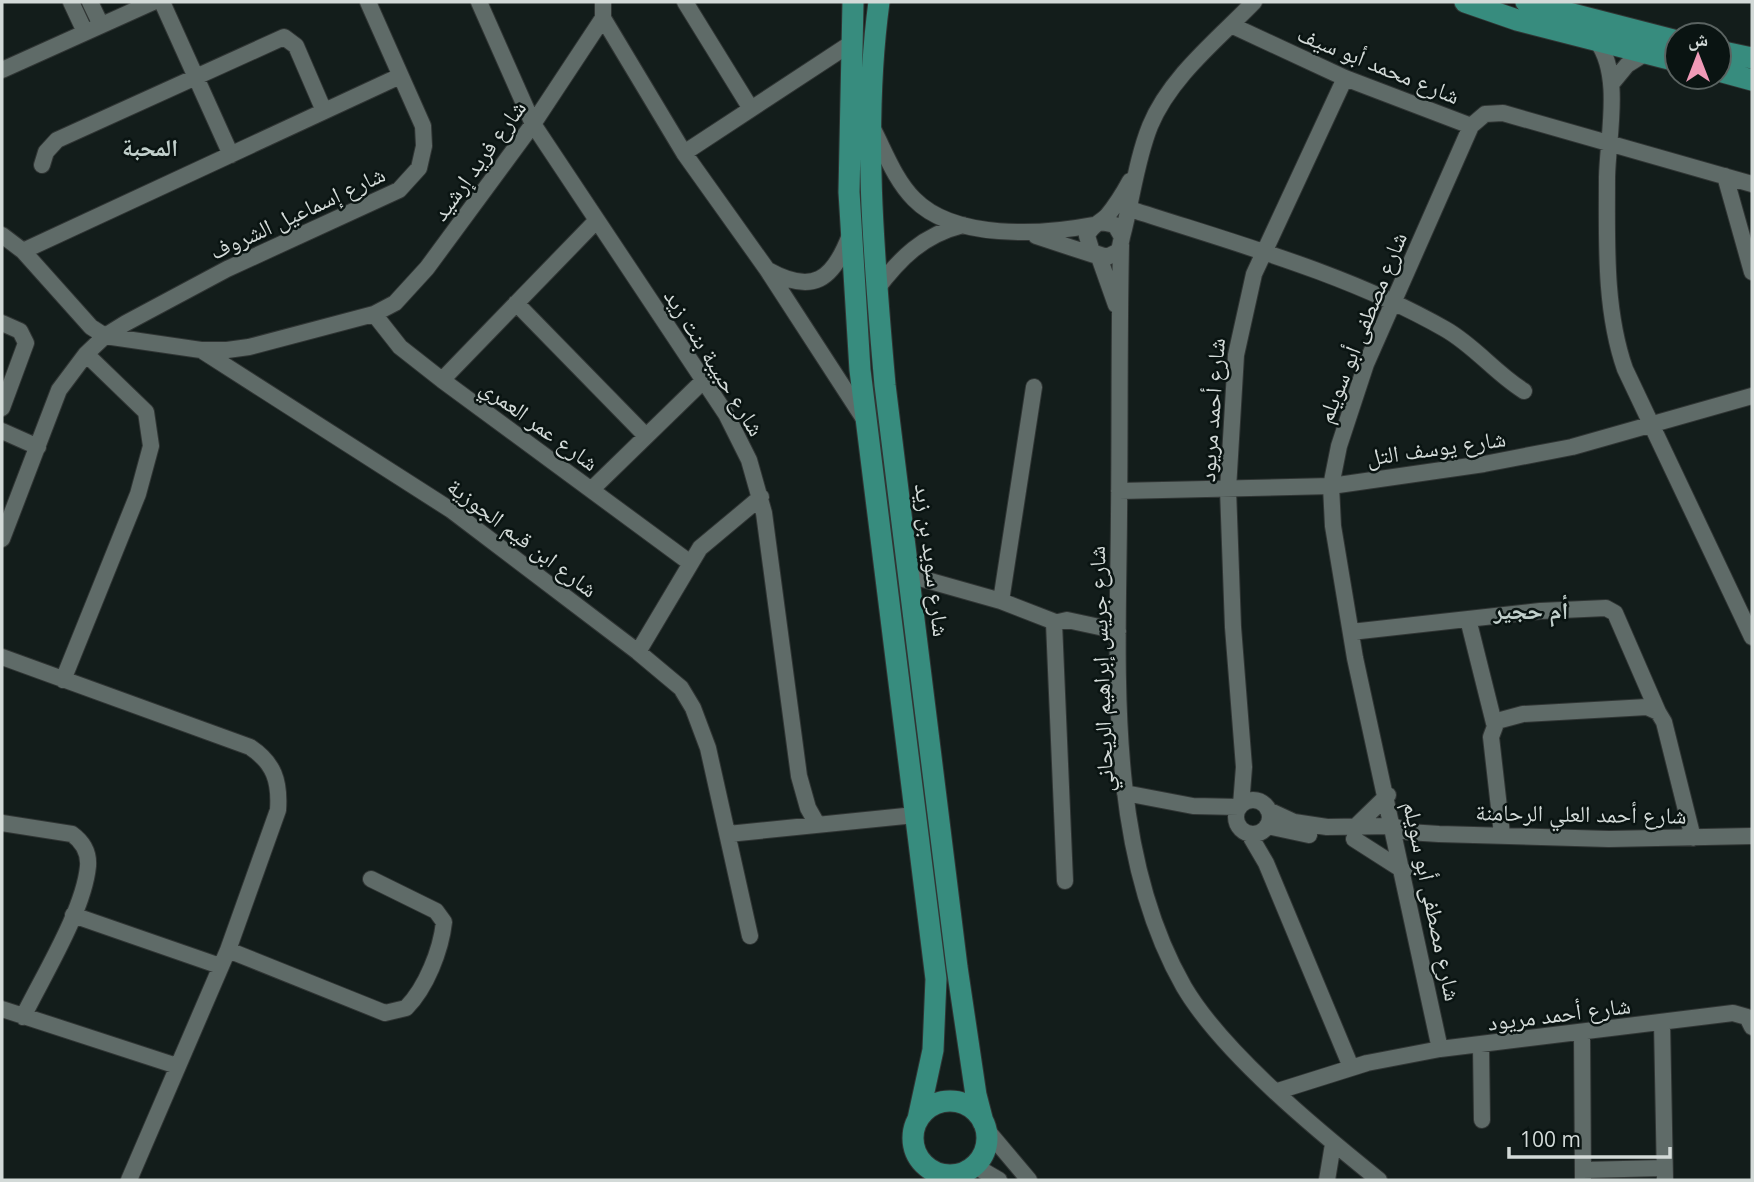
<svg xmlns="http://www.w3.org/2000/svg" width="1754" height="1182" font-family="'Open Sans','Noto Naskh Arabic',sans-serif">
<rect width="100%" height="100%" fill="#131d1b"/>
<g fill="none" stroke-linecap="round" stroke-linejoin="round">
<g stroke="#303534" stroke-width="18">
<path id="minor" d="M71,2l14,30
M90,2l11,23
M162,2l69,153
M479,2l54,122 193,290 23,46 15,53 35,263 9,32 9,16
M603,2v16l81,135 82,115 98,151
M685,2l66,107
M1231,25l114,53 126,48
M1597,41c25,35 11,93 10,136 0,64 -3,132 18,192l127,268
M2,70l151,-68
M1613,82l14,-17 19,-12
M873,129c12,23 22,51 41,70 40,41 127,36 179,26
M684,153l166,-109
M42,165l4,-13 11,-12 227,-103 12,9 28,65
M1725,176l27,96
M1130,209c104,34 219,65 315,120 30,17 50,44 79,62
M1101,222l14,3 7,12 -3,14 -12,6 -15,-5 -5,-16c4,-11 12,-12 20,-20 9,-11 16,-22 23,-35
M2,235l21,16 68,76 14,9 96,14h26l22,-3 125,-33 21,-11 32,-35 106,-144 70,-106
M1036,236l58,19
M1122,237c10,-37 14,-76 28,-111 20,-49 68,-87 104,-124
M1121,245c-2,90 -1,180 -2,270 -1,153 -14,334 65,472 39,66 134,144 195,193
M23,251l377,-175
M1099,257l17,48
M768,270c45,25 65,10 82,-35
M876,290c24,-32 47,-55 87,-65
M516,303l130,133
M374,314l26,33 42,33 247,182
M2,323l18,8 6,12 -24,65
M201,350l250,160 187,142 43,36 12,20 15,40 42,188
M442,380l155,-160
M1034,387l-33,214 54,21
M2,431l36,16
M591,490l111,-108
M1119,491l212,-5 153,-22 88,-17 180,-51
M2,539l57,-149 27,-36 19,-18 21,-13 101,-54 172,-79 20,-22 5,-22 -1,-20 -55,-124
M909,575l92,26
M1468,619l26,104
M1351,632l189,-21 66,-3 9,5 43,99
M638,652l62,-104 61,-51
M2,657l248,90c24,16 30,34 28,63l-50,140 -99,230
M63,680l75,-186 13,-48 -5,-34 -60,-58
M1125,793l68,13 46,1
M1236 817a17 17 0 1 1 34 0a17 17 0 1 1-34 0Z
M1241,805l3,-38 -11,-140 -5,-138 8,-134 18,-81 91,-196
M1268,810l26,12 33,5 67,-1 14,6 31,2 170,5 143,-3
M2,823l70,11c11,8 17,18 16,32 -4,44 -45,110 -65,151
M1267,826l42,9
M1353,829l35,-34
M728,834l187,-19
M1249,834l17,29 85,204
M1502,834l-11,-97 6,-16 26,-7 124,-7 11,5 6,10 29,116
M1354,839l50,32
M1065,881l-11,-258 13,-3 51,11
M73,915l147,51
M228,950l157,63 21,-5c20,-20 35,-58 38,-86l-8,-11 -65,-32
M2,1009l175,57
M1662,1022l3,158
M1582,1034l1,146
M1481,1046l1,74
M1440,1049l-85,-391 -22,-132 -2,-40 8,-40 27,-82 105,-238 14,-12 18,-1 249,71
M1278,1091l89,-28 73,-14 293,-36 14,4 5,10
M986,1129l43,51
M975,1166l24,14
M1583,1170l81,-2
M1327,1180l6,-36"/>
</g>
<g stroke="#303534" stroke-width="23">
<path id="major" d="M853,2l-4,190 11,178 76,609 -3,71 -15,69
M879,2c-17,125 -5,257 6,383l72,582 19,128 7,27
M1465,2l52,18 160,41
M1526,2l151,39
M1719,51l33,7
M1719,71l33,9
M913 1138a37 37 0 1 1 74 0a37 37 0 1 1-74 0Z"/>
</g>
<use href="#minor" stroke="#5f6b68" stroke-width="16"/>
<use href="#major" stroke="#378c7e" stroke-width="21"/>
</g>
<g text-anchor="middle" dominant-baseline="central" stroke-width="5" stroke-linejoin="round" paint-order="stroke">
<g font-size="23" fill="#d3dad8" stroke="#0a1412">
<text transform="translate(1379 64) rotate(22)">شارع محمد أبو سيف</text>
<text transform="translate(478 160) rotate(-54)">شارع فريد إرشيد</text>
<text transform="translate(297 212) rotate(-25)">شارع إسماعيل الشروف</text>
<text transform="translate(1361 327) rotate(-68)">شارع مصطفى أبو سويلم</text>
<text transform="translate(715 362) rotate(58)">شارع حبيبة بنت زيد</text>
<text transform="translate(1211 410) rotate(-86)">شارع أحمد مريود</text>
<text transform="translate(540 424) rotate(36)">شارع عمر العمري</text>
<text transform="translate(1436 447) rotate(-8)">شارع يوسف التل</text>
<text transform="translate(523 537) rotate(37)">شارع ابن قيم الجوزية</text>
<text transform="translate(933 560) rotate(83)">شارع سويد بن زيد</text>
<text transform="translate(1100 669) rotate(-92)">شارع جريس إبراهيم الريحاني</text>
<text transform="translate(1581 813) rotate(1)">شارع أحمد العلي الرحامنة</text>
<text transform="translate(1433 901) rotate(78)">شارع مصطفى أبو سويلم</text>
<text transform="translate(1559 1013) rotate(-7)">شارع أحمد مريود</text>
</g>
<g font-size="24" font-weight="bold" fill="#c2d0cc" stroke="#0a1412">
<text x="150" y="146">المحبة</text>
<text x="1531" y="609">أم حجير</text>
</g>
</g>
<rect width="1754" height="1182" fill="none" stroke="#d3dad8" stroke-width="7"/>
<g transform="translate(1698 56)"><circle r="33" fill="#0a1412" stroke="#5a6361" stroke-width="2"/>
<path d="M0-5L12 26L0 18L-12 26Z" fill="#f09ab7"/>
<text y="-10" font-size="19" font-weight="bold" text-anchor="middle" fill="#d3dad8">ش</text>
</g>
<path d="M1509 1147v10h161v-10" fill="none" stroke="#d3dad8" stroke-width="3.5"/>
<text x="1520" y="1147" font-size="21" fill="#d3dad8" stroke="#0a1412" stroke-width="5" paint-order="stroke">100 m</text>
</svg>
